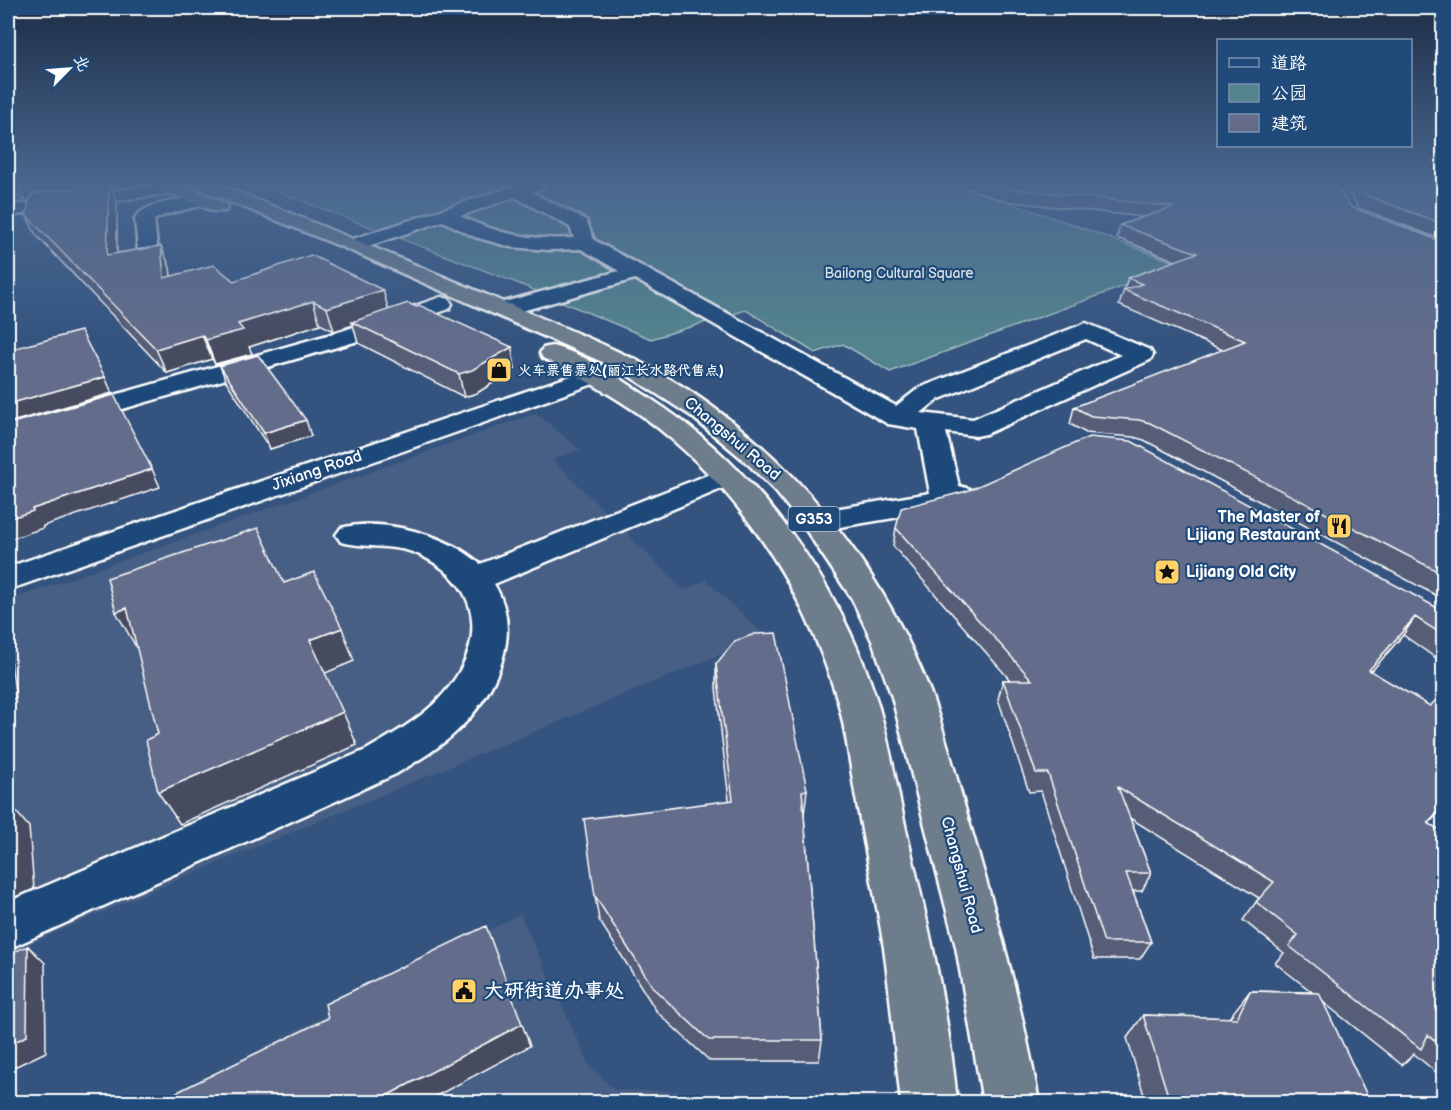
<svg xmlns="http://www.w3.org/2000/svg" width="1451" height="1110" font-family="'Balsamiq Sans','LXGW WenKai TC',sans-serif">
<rect width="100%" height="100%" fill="#34547f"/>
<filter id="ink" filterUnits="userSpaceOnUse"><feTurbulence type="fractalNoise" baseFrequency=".0167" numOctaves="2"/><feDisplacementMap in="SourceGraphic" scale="12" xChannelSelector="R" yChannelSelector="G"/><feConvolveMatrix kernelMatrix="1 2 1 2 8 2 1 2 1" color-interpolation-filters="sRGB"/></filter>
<g filter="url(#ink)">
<path fill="#465e84" d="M536,413l44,37 -28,9 132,131 22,-10 59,56 -579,240 -178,77v-352z
M520,914l70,153 25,23 188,5v7h-644z"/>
<path fill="#53838d" stroke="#a9c1c6" stroke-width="1.5" d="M255,183h696l123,42 108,40 -292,107 -47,-28 -28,9 -69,-43 -95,29 -134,-56z"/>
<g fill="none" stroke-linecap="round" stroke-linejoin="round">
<g stroke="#fff" stroke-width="5">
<path id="minor" d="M170,183l8,1 3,4 -3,4 -170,24v-10z
M523,183h22l-2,5 -12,4 55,28 8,20 302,166 23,-18 167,-65 64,27 3,5 -3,5 -164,74 -10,2 -30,-4 13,54 11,3 4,6 -4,6 -23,8 -131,22 -11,-3 -5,-7 5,-7 125,-21 -12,-64 -30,-5 -253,-145 -131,37 -8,-2 -3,-5 3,-5 123,-33 -38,-22 -33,1 -37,-3 -36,-10 -32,-16 -89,30 -7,-2 -3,-4 3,-4zM515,197l55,30 4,11c-44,2 -74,-3 -114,-22zM1086,339l35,16 -148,64 -52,-6 16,-13z
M193,197l6,1 3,4 -3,4 -35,9 -10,5 5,42 -3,4h-14l-3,-4 -4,-44c10,-15 41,-17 58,-21z
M441,297l8,2 3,5 -3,5 -91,32 -350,101v-17l334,-94z
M627,357l9,2 3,5 -3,5 -628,221v-23z
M728,467l10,3 5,6 -5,6 -244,102c31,50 1,111 -38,148 -18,17 -39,29 -60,42l-388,175v-47l358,-152c24,-14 49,-28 69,-47 49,-48 55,-114 -13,-147 -25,-13 -55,-7 -81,-14l-5,-7 5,-7c42,-11 107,7 139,36z"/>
</g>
<g stroke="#fff" stroke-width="5">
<path id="highway" d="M153,183h23l49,20 3,4 -3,4h-12l-58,-24z
M192,183h23c100,40 199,81 298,123 68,29 137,55 197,99 101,73 177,174 221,289 17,48 29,99 44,148 25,86 49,172 64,260h-56l-27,-155 -64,-250 -19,-54 -21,-44 -48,-72 -28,-35 -30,-30 -55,-46 -73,-47 -271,-120 -153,-62z
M552,346c34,8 67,32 96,51 108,69 190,182 229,304 14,46 21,95 32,142 20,85 40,172 48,259h-56c-6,-51 -10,-103 -17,-154 -7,-45 -17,-89 -25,-134 -8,-38 -11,-78 -22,-116 -34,-111 -98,-211 -192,-280 -32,-23 -66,-42 -102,-60l-3,-5 3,-5z"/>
</g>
<use href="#minor" fill="#1f4a7a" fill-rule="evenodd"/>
<use href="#highway" fill="#6d7d8c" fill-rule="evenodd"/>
</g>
<path fill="#565d77" stroke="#fff" stroke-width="1.5" d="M8,183h83l1,3 17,-3 8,20v50l44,-7 9,22 1,8 63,5 154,28 127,60 -38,24 -13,4 -106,-54 -5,-18 -19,6 -14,-7 -71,23 3,7 -37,10 -3,-5 -45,14 -131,-138 -10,-20 3,-14h-3l-18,-10z
M952,183h381l18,24 92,35v357l-299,-159 -11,-3 -47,-4 -16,-9 4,-17 149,-57 -104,-45 9,-27 48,-17 -59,-23 3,-13 23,-8 -139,-16z
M1342,183h101v57l-84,-32z
M220,366l91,70 -41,13 -44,-68z
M896,528l547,83v52l-40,-28 -32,36 58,153 14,8v246l-29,-24 -12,11 -79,-63 47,100h-224l-19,-64 16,-23 86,3 21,-27 62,1 -37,-29 9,-10 -41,-33 16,-22 -129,-80 21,55 -9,18h-9l18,51 -11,17h-46l-53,-168 -12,1 -31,-93 5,-19h7l-117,-134z
M716,664l91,126 -3,25 18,225 -3,21h-109l-53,-49 -58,-92 -4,-24 134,-96 -13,-112z"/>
<path fill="#464c61" stroke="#fff" stroke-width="1.5" d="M35,183h56l3,8 -68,10 -8,-16z
M109,183l8,20v73l-10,-21z
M161,246l9,22 3,33 -9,-23z
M383,290l6,22 -37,10 1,3 -19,6 -7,-23z
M313,301l7,23 -71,23 3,7 -37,10 -9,-24 32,-16z
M202,335l10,24 -45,14 -11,-24z
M512,347l3,22 -38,24 -13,4 -5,-23z
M105,377l7,16 -104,30v-19z
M306,420l5,16 -41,13 -6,-16z
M152,469l8,18 -117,39v2l-35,12v-21l24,-10z
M127,608l19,33 -11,4 -19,-33z
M1415,617l-12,18 -46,53 12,-18z
M342,628l12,33 -31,13 -13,-34z
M8,652l2,4 6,42 -8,3z
M343,712l14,33 -177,79 -22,-32z
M8,802l21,25 5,62 -26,11z
M1443,807v1l-30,33 15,-18z
M28,946l17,17 1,89 -38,18v-25z
M522,1024l8,22 -105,56h-50z"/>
<path fill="#646c8a" stroke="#fff" stroke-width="1.5" d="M14,183h21l-17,2z
M109,183l-2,72 54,-9 3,32 50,-13 20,16 77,-26 72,35 -56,18 -14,-7 -75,23 5,6 -37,10 -4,-5 -46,14 -130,-134 5,-21z
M992,183h341l18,24 92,35v332l-293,-151 -11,-3 -48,-4 -17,-9 171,-66 -121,-51 18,-6 -14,-6 69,-25 -77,-28 54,-18 -168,-19z
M1356,183h87v41l-78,-29z
M408,303l8,4 3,-2 93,42 -40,23 -13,4 -107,-52z
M81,331l24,46 -97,27v-54z
M258,355l48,65 -42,13 -44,-67z
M114,395l38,74 -120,40 1,2 -25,8v-95z
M1089,437l42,4 312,170v24l-28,-18 -46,53 61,36 13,-13v114l-15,16 15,9v215l-15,-12 -7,14 -132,-103 9,-11 -42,-33 18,-20 -156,-95 33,86h-25l25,69h-47l-56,-169h-12l-33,-93h29l-136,-152 5,-20 66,-17z
M258,528l26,55 30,-11 28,56 -32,12 33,72 -185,80 -12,-52 12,-6 -31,-126 -11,4 -9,-34z
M776,633l31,157 -5,1 20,249h-113l-55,-51 -59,-93 -11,-77 149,-19 -17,-136 19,-23 20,-7z
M8,819l2,44 -2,1z
M486,926l36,98 -147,78h-218l171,-84 -3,-14z
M28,946l-1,90 -19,9v-91z
M1250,991l69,2 51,109h-200l-27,-87 94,3z
M631,1097l85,5h-86z"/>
</g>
<linearGradient id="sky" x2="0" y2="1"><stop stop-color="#1d2e46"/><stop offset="0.54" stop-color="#4a6790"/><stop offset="1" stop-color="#4a6790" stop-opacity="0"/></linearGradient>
<rect width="1451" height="339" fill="url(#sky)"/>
<defs>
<g id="shop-square" transform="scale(1.35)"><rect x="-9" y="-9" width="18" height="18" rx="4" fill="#ffd166" stroke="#1f4a7a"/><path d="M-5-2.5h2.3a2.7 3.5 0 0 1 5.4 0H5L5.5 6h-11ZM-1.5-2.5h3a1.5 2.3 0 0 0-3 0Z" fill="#111"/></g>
<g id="restaurant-square" transform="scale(1.35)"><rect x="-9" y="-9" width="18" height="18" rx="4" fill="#ffd166" stroke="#1f4a7a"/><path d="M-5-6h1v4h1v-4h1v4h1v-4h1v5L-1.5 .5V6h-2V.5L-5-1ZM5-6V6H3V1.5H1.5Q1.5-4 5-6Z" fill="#111"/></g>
<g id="sight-square" transform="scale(1.35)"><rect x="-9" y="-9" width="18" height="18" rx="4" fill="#ffd166" stroke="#1f4a7a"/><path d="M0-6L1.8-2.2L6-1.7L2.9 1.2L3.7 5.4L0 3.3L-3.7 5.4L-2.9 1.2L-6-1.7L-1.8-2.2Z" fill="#111"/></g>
<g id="civic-square" transform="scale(1.35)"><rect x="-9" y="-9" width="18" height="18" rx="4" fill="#ffd166" stroke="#1f4a7a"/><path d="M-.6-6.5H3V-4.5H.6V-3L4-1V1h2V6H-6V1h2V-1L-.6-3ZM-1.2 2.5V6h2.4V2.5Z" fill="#111"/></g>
</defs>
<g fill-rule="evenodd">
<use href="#shop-square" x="499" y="370"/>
<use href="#restaurant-square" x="1339" y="526"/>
<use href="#sight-square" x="1167" y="572"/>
<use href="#civic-square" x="464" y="991"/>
</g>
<g text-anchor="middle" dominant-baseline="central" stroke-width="4.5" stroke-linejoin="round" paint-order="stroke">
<g font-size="14" fill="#d4e0e2" stroke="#1f4a7a">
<text x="899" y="273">Bailong Cultural Square</text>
</g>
<g font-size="14" font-weight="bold" fill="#fff" stroke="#1f4a7a" text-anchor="start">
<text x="518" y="370">火车票售票处(丽江长水路代售点)</text>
</g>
<rect fill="#1f4a7a" stroke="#bcc9d7" stroke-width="1.5" x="788.5" y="507" width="51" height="24" rx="4.5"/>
<g font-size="15" font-weight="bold" fill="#fff">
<text x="814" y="519">G353</text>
</g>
<g font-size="16" fill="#fff" stroke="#1f4a7a">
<text transform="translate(732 439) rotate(40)">Changshui Road</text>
<text transform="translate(317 471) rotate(-19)">Jixiang Road</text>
<text transform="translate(961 875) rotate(75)">Changshui Road</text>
</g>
<g font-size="16" font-weight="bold" fill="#fff" stroke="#1f4a7a" text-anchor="end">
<text x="1320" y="517">The Master of<tspan x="1320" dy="18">Lijiang Restaurant</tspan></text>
<text x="1186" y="572" text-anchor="start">Lijiang Old City</text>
</g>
<g font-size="20" font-weight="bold" fill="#fff" stroke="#1f4a7a" text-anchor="start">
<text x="484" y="991">大研街道办事处</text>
</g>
</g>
<rect width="1451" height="1110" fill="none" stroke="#1f4a7a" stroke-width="30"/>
<rect x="15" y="15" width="1421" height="1080" fill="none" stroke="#fff" stroke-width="2" filter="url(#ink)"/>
<rect x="1217" y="39" width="195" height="108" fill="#1f4a7a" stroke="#7992af" stroke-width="1.5"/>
<rect x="1229" y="58" width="30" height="9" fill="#1f4a7a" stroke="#7992af" stroke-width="1.5"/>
<text x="1271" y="69" font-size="18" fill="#ffffff">道路</text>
<rect x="1229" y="84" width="30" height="18" fill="#53838d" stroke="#7992af" stroke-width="1.5"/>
<text x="1271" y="99" font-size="18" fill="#ffffff">公园</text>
<rect x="1229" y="114" width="30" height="18" fill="#646c8a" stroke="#7992af" stroke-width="1.5"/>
<text x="1271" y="129" font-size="18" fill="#ffffff">建筑</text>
<g transform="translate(69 69) rotate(65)" stroke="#1f4a7a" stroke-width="4.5" paint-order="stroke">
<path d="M0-4.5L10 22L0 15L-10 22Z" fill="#ffffff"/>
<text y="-9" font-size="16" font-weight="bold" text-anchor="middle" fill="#ffffff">北</text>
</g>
</svg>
